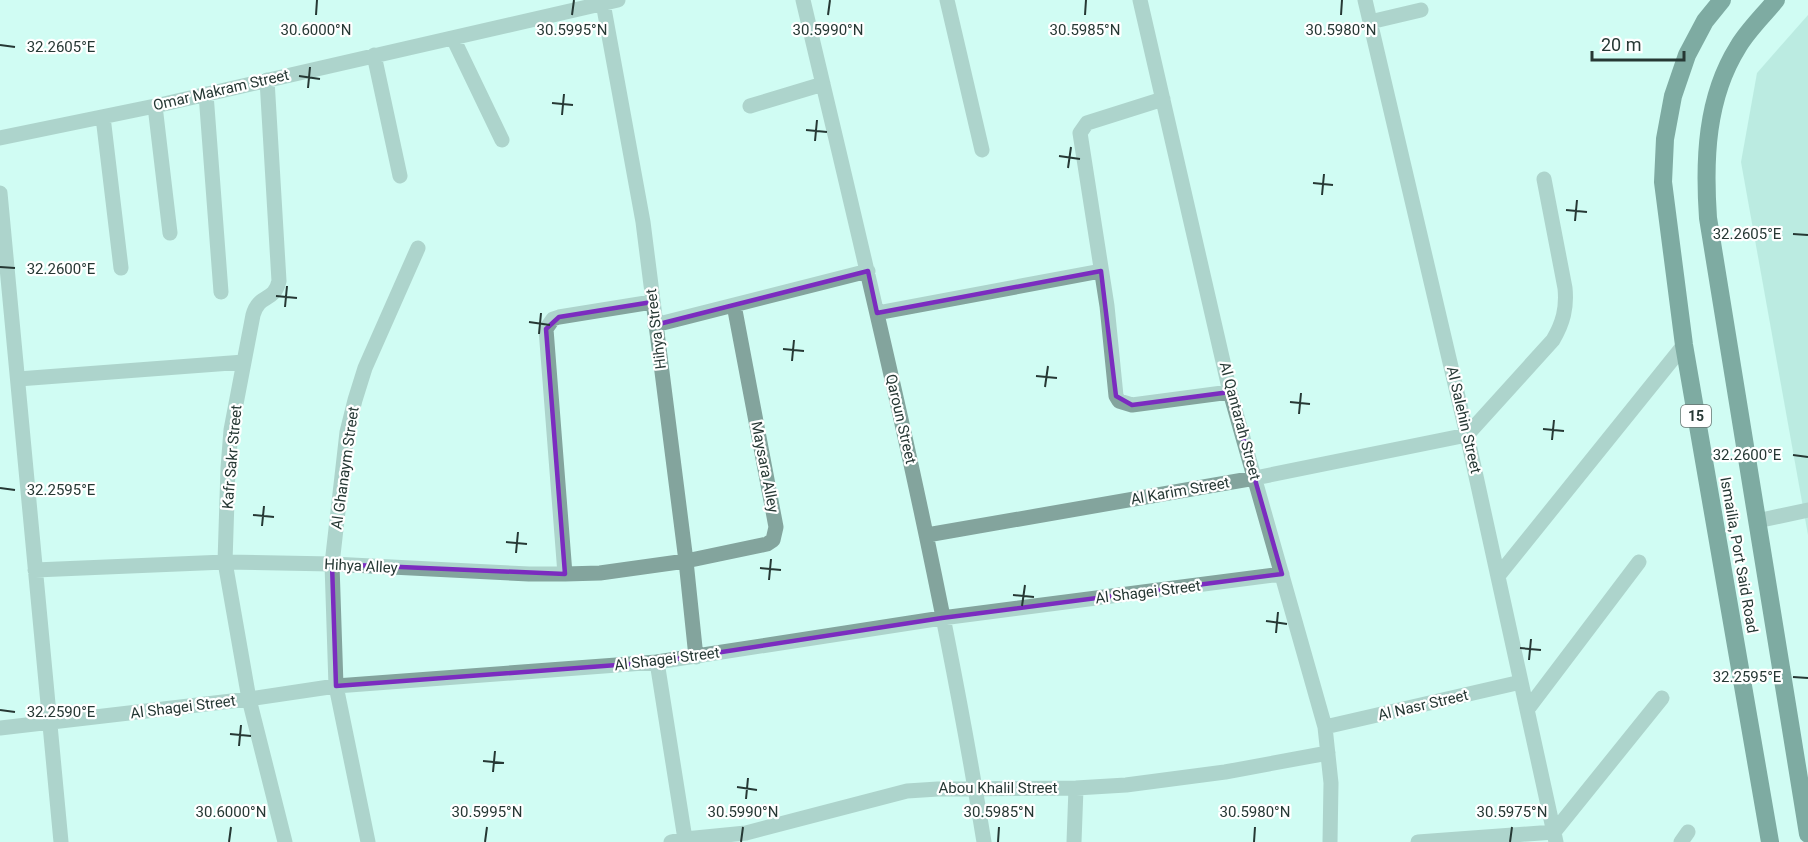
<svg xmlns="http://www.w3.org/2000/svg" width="1808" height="842" font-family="Roboto,sans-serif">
<rect width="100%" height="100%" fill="#d0fcf3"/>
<path fill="#a2d8cd" d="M1808,15v520l-67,-373 16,-89z"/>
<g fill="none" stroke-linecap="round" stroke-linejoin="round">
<path stroke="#83a49d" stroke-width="15" d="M803,0c66,279 135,558 181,842
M947,0l35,150
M1140,0l90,392 95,335 6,56 -1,59
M1365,0l102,435 89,407
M603,3l40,219 43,339 10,96
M1370,22l51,-12
M453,38l49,102
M374,55l26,121
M267,80l12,201c-5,22 -20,12 -26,34l-22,115 -3,38 -3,94 24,137 36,143
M206,94l15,198
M1163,99l-76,24 -7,10 27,173 9,90 3,5 13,4 98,-13
M155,106l15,127
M750,106l73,-22
M103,117l18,151
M0,138l155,-32 463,-106
M0,193l61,649
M877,313l224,-42
M655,325l213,-54
M18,379l226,-17
M1757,521l51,-11
M927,535l328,-57 212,-43 86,-95c10,-17 14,-32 12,-52l-21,-109
M35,570l190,-8 107,2 197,10h36l35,-1 86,-12 81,-17 6,-4 3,-13 -42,-222
M565,574l-19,-245 7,-10 6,-2 93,-15
M1498,576l186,-231
M657,662l28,177
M1527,710l112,-148
M1325,727l196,-45
M0,728l249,-29 87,-13 321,-24 285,-44 340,-44
M368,842l-32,-156 -4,-122 15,-132 8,-32 10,-32 53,-120
M671,842l14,-3 61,-6 161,-42 31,-2 138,-1 50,-3 99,-13 103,-19
M1074,842l2,-54
M1418,842l136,-10 108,-134
M1681,842l7,-10"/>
<path stroke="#1b4941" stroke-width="18" d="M1722,0l-17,21 -18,34 -14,41 -8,43 -2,43 21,163 86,497
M1776,0c-12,15 -28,30 -38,47 -32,51 -34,113 -30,171l100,616"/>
</g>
<path d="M0 0H1808V842H0ZM868,271l9,42 224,-42 15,125 16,9 98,-13 52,182 -340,44 -285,44 -321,24 -4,-122 233,10 -19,-245 13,-12 93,-15 3,23z" fill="#d0fcf3" fill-opacity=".55" fill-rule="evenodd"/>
<path fill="none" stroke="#7b2cbf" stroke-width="4.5" stroke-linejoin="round" d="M868,271l9,42 224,-42 15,125 16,9 98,-13 52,182 -340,44 -285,44 -321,24 -4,-122 233,10 -19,-245 13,-12 93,-15 3,23z"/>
<path fill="none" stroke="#263834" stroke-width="2" d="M316,15l1,-15M572,15l2,-15M828,15l2,-15M1085,15l1,-15M1341,15l1,-15M0,45l15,2M299,76l21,3M308,88l2,-21M552,103l21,2M562,115l2,-21M806,130l21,2M815,141l2,-21M1059,156l21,3M1068,168l3,-21M1313,183l20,2M1322,195l2,-21M1566,210l21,2M1575,221l2,-21M1793,234l15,1M0,267l15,1M276,296l21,2M285,307l2,-21M529,322l21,3M539,334l2,-21M783,349l21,2M792,361l2,-21M1036,376l21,2M1045,387l3,-21M1290,402l20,2M1299,414l2,-21M1543,429l21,2M1552,440l2,-20M1793,455l15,2M0,488l15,2M253,515l21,2M262,526l2,-20M506,542l21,2M516,553l2,-21M760,568l21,2M769,580l2,-21M1013,595l21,2M1022,606l3,-21M1266,621l21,3M1276,633l2,-21M1520,648l21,2M1529,660l2,-21M1793,677l15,1M0,710l15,2M230,734l21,2M239,746l2,-21M483,761l21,2M493,772l2,-21M737,787l20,3M746,799l2,-21M229,842l2,-15M485,842l2,-15M741,842l2,-15M998,842l1,-15M1254,842l1,-15M1510,842l2,-15"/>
<g text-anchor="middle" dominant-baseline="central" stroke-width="4.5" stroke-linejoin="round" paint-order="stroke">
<rect fill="#fff" stroke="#677471" stroke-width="1.5" x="1681" y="405" width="30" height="22" rx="4.5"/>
<g font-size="14" font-weight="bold" fill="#263834">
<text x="1696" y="416">15</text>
</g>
<g font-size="15" fill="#263834" stroke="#fff">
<text transform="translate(221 90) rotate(-13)">Omar Makram Street</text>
<text transform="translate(656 329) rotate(-97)">Hihya Street</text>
<text transform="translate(901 419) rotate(77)">Qaroun Street</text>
<text transform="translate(1464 420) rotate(77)">Al Salehin Street</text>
<text transform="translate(1240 421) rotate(75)">Al Qantarah Street</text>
<text transform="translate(232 457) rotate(-85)">Kafr Sakr Street</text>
<text transform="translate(765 467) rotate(79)">Maysara Alley</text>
<text transform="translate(345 468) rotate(-82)">Al Ghanaym Street</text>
<text transform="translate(1180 491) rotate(-10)">Al Karim Street</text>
<text transform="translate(1739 555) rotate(80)">Ismailia, Port Said Road</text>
<text transform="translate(361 566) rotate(3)">Hihya Alley</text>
<text transform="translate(1148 592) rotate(-7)">Al Shagei Street</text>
<text transform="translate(667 659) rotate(-7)">Al Shagei Street</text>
<text transform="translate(1423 705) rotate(-13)">Al Nasr Street</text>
<text transform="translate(183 707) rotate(-7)">Al Shagei Street</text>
<text x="998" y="788">Abou Khalil Street</text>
</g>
</g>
<g font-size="15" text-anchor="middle" fill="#263834" stroke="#fff" stroke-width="4.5" stroke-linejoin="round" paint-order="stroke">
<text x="316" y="35">30.6000°N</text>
<text x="572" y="35">30.5995°N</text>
<text x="828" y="35">30.5990°N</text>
<text x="1085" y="35">30.5985°N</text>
<text x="1341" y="35">30.5980°N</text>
<text x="61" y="52">32.2605°E</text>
<text x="1747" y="239">32.2605°E</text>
<text x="61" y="274">32.2600°E</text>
<text x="1747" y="460">32.2600°E</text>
<text x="61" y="495">32.2595°E</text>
<text x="1747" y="682">32.2595°E</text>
<text x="61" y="717">32.2590°E</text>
<text x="231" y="817">30.6000°N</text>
<text x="487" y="817">30.5995°N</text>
<text x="743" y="817">30.5990°N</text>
<text x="999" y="817">30.5985°N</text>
<text x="1255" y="817">30.5980°N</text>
<text x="1512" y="817">30.5975°N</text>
</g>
<path d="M1592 51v9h92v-9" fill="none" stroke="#263834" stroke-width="3"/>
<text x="1601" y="51" font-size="18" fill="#263834" stroke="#ffffff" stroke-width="4.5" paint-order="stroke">20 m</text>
</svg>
